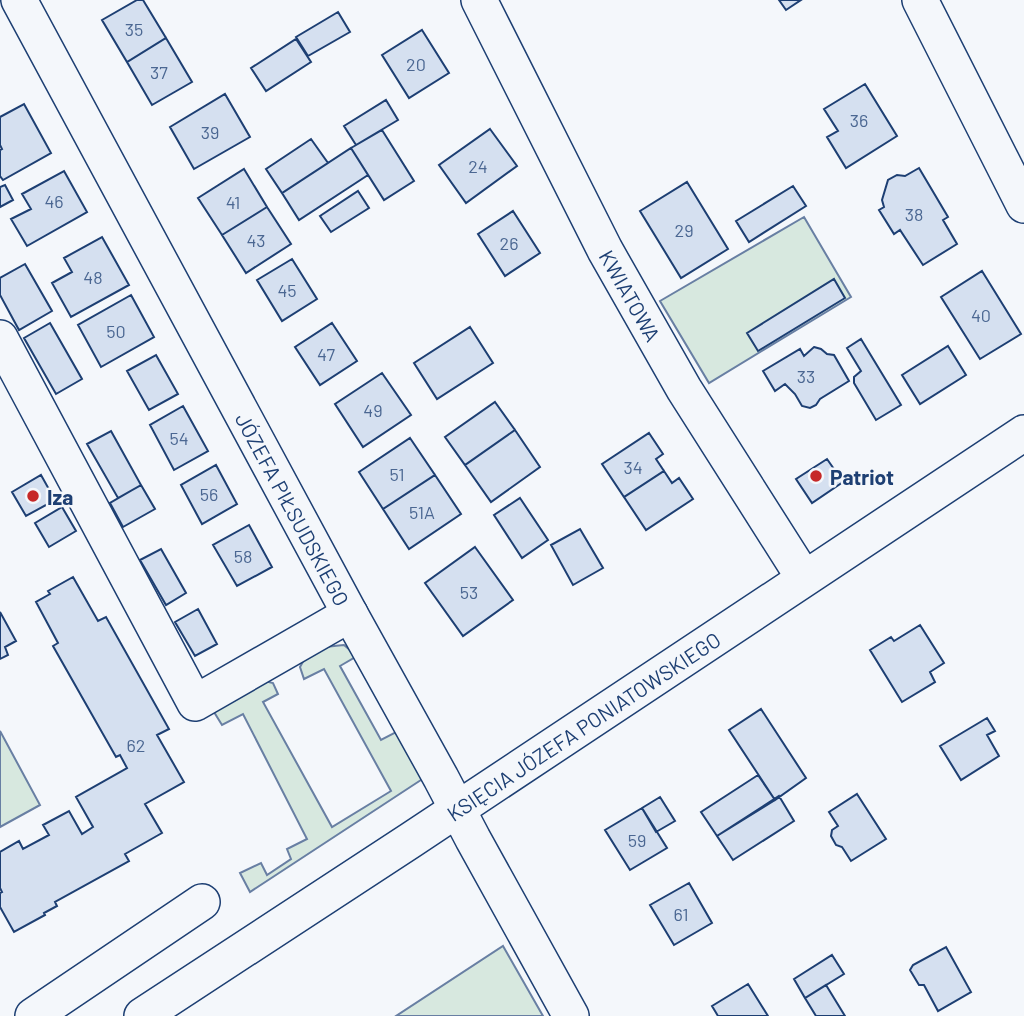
<svg xmlns="http://www.w3.org/2000/svg" width="1024" height="1016" font-family="Barlow,sans-serif">
<rect width="100%" height="100%" fill="#f4f7fb"/>
<path fill="#d7e8df" stroke="#687fa3" stroke-width="2" d="M804,217l47,80 -142,86 -49,-82z
M344,645l13,11 -17,10 41,74 17,-9 26,47 -174,114 -10,-19 21,-10 6,12 24,-16 -4,-10 20,-10 -64,-125 -21,11 -8,-13 9,-13 37,-19 13,3 5,11 -15,8 69,125 59,-36 -67,-122 -20,10 -4,-12c8,-18 27,-21 44,-22z
M0,731l40,74 -40,22z
M503,946l40,70h-147z"/>
<path fill="#d5e0f0" stroke="#1d3f73" stroke-width="2" d="M137,0h6l23,38 -39,24 -25,-42z
M779,0h22l-15,10z
M338,12l12,20 -42,24 -12,-19z
M422,30l27,43 -40,25 -27,-43z
M166,38l26,44 -40,23 -25,-43z
M296,39l15,23 -45,29 -15,-23z
M865,84l32,52 -51,32 -19,-31 11,-6 -14,-22z
M225,94l25,43 -56,32 -24,-42z
M386,100l12,20 -42,25 -12,-19z
M24,104l27,49 -48,27 -3,-4v-26l2,-1 -2,-4v-28z
M490,129l27,37 -51,37 -27,-38z
M382,130l32,51 -30,19 -33,-52z
M311,139l17,24 -46,30 -16,-24z
M351,148l17,27 -69,45 -17,-27z
M919,168l29,49 -5,3 14,24 -34,21 -23,-35 -6,4 -15,-24 5,-3 -2,-7 6,-20 9,-5 8,1z
M244,169l23,38 -45,28 -24,-37z
M64,171l23,41 -60,34 -16,-27 20,-10 -9,-15z
M687,182l41,67 -47,29 -41,-67z
M5,185l8,15 -13,7v-20z
M793,186l13,20 -57,36 -13,-21z
M358,191l11,17 -38,24 -11,-16z
M267,207l24,37 -45,29 -24,-38z
M513,211l27,42 -35,23 -27,-42z
M102,237l27,48 -58,32 -19,-34 20,-11 -8,-14z
M292,259l25,40 -35,22 -25,-41z
M25,264l27,47 -33,19 -19,-35v-17z
M982,271l39,63 -41,25 -39,-62z
M834,279l11,19 -87,53 -11,-18z
M131,295l23,42 -53,30 -23,-42z
M50,323l32,56 -26,15 -32,-56z
M332,323l25,38 -37,24 -25,-38z
M470,327l23,36 -56,36 -23,-36z
M861,339l40,66 -25,15 -22,-37v-6l7,-6 -14,-23z
M948,346l18,29 -46,29 -18,-29z
M814,347l7,2 6,5 7,1 15,26 -29,18 -4,6 -6,3 -8,-2 -7,-12 -10,-10 -10,7 -12,-20 37,-22 4,7z
M156,355l22,39 -29,16 -22,-39z
M382,373l29,42 -48,32 -28,-43z
M495,402l20,28 -50,35 -20,-28z
M183,406l25,45 -34,19 -24,-45z
M515,430l25,37 -49,35 -26,-37z
M111,431l30,54 -23,13 -31,-54z
M649,433l14,21 -7,5 8,12 -40,26 -22,-33z
M410,438l25,37 -52,34 -24,-37z
M827,459l16,23 -31,21 -16,-24z
M216,465l21,39 -35,20 -21,-39z
M664,471l8,12 7,-5 14,21 -47,31 -22,-33z
M41,475l14,25 -29,16 -14,-24z
M435,475l26,39 -52,35 -26,-40z
M141,485l14,24 -32,18 -13,-24z
M520,498l28,42 -26,18 -28,-43z
M62,507l14,24 -27,16 -14,-24z
M249,525l23,42 -35,19 -24,-41z
M580,529l23,39 -30,17 -22,-40z
M475,547l38,53 -50,36 -38,-53z
M161,549l25,44 -20,12 -26,-45z
M73,577l25,44 8,-4 63,112 -12,6 27,47 -39,22 17,29 -37,21 4,7 -74,41 2,4 -13,7 1,2 -31,17 -14,-25v-14l2,-1 -2,-4v-36l19,-11 4,8 26,-14 -6,-10 26,-14 13,23 11,-7 -17,-30 51,-29 -7,-13 -4,2 -63,-111 5,-3 -22,-41 14,-8 -2,-3z
M198,609l19,35 -22,12 -20,-34z
M0,612l16,29 -11,6 3,8 -8,4z
M920,625l24,38 -14,9 5,10 -33,20 -32,-52 21,-13 3,4z
M761,709l45,69 -31,22 -46,-70z
M987,718l8,13 -8,4 12,21 -38,24 -21,-34z
M758,775l17,25 -58,36 -16,-24z
M857,794l29,45 -35,22 -9,-14 -6,-2 -5,-9 1,-6 6,-4 -9,-14z
M779,796l15,25 -61,39 -16,-24z
M660,797l15,24 -19,11 -14,-24z
M642,808l25,40 -37,22 -25,-40z
M689,883l23,40 -38,22 -24,-40z
M946,947l25,45 -33,19 -14,-26h-5l-9,-15 3,-5z
M832,955l12,19 -39,24 -11,-19z
M748,984l20,32h-50l-6,-10z
M826,985l19,31h-29l-11,-18z"/>
<g fill="none" stroke-linecap="round" stroke-linejoin="round">
<g stroke="#1d3f73" stroke-width="38">
<g id="minor">
<path id="s1" d="M19,0l331,614 91,164 32,61 98,177"/>
<path id="s2" d="M479,0l126,250 79,139 120,189"/>
<path d="M920,0l104,205"/>
<path d="M0,338l195,365 155,-89"/>
<path d="M33,1016l169,-114"/>
<path id="s3" d="M142,1016l269,-176 613,-407"/>
</g>
</g>
<use href="#minor" stroke="#f4f7fb" stroke-width="35"/>
</g>
<g fill="#c62828" stroke="#f4f7fb" stroke-width="2.5">
<circle cx="816" cy="476" r="7"/>
<circle cx="33" cy="496" r="7"/>
</g>
<g text-anchor="middle" dominant-baseline="central" stroke-width="5" stroke-linejoin="round" paint-order="stroke">
<g font-size="18" fill="#4b6792">
<text x="134" y="29">35</text>
<text x="416" y="64">20</text>
<text x="159" y="72">37</text>
<text x="859" y="120">36</text>
<text x="210" y="132">39</text>
<text x="478" y="166">24</text>
<text x="54" y="201">46</text>
<text x="233" y="202">41</text>
<text x="914" y="214">38</text>
<text x="684" y="230">29</text>
<text x="256" y="240">43</text>
<text x="509" y="243">26</text>
<text x="93" y="277">48</text>
<text x="287" y="290">45</text>
<text x="981" y="315">40</text>
<text x="116" y="331">50</text>
<text x="326" y="354">47</text>
<text x="806" y="376">33</text>
<text x="373" y="410">49</text>
<text x="179" y="438">54</text>
<text x="633" y="467">34</text>
<text x="397" y="474">51</text>
<text x="209" y="494">56</text>
<text x="422" y="512">51A</text>
<text x="243" y="556">58</text>
<text x="469" y="592">53</text>
<text x="136" y="745">62</text>
<text x="637" y="840">59</text>
<text x="681" y="914">61</text>
</g>
<g font-size="21" fill="#1d3f73" stroke="#f4f7fb">
<text stroke="none"><textPath href="#s2" startOffset="332">KWIATOWA</textPath></text>
<text stroke="none"><textPath href="#s1" startOffset="578">JÓZEFA PIŁSUDSKIEGO</textPath></text>
<text stroke="none"><textPath href="#s3" startOffset="528">KSIĘCIA JÓZEFA PONIATOWSKIEGO</textPath></text>
</g>
<g font-size="21" font-weight="bold" fill="#1d3f73" stroke="#f4f7fb" text-anchor="start">
<text x="830" y="476">Patriot</text>
<text x="47" y="496">Iza</text>
</g>
</g>
</svg>
